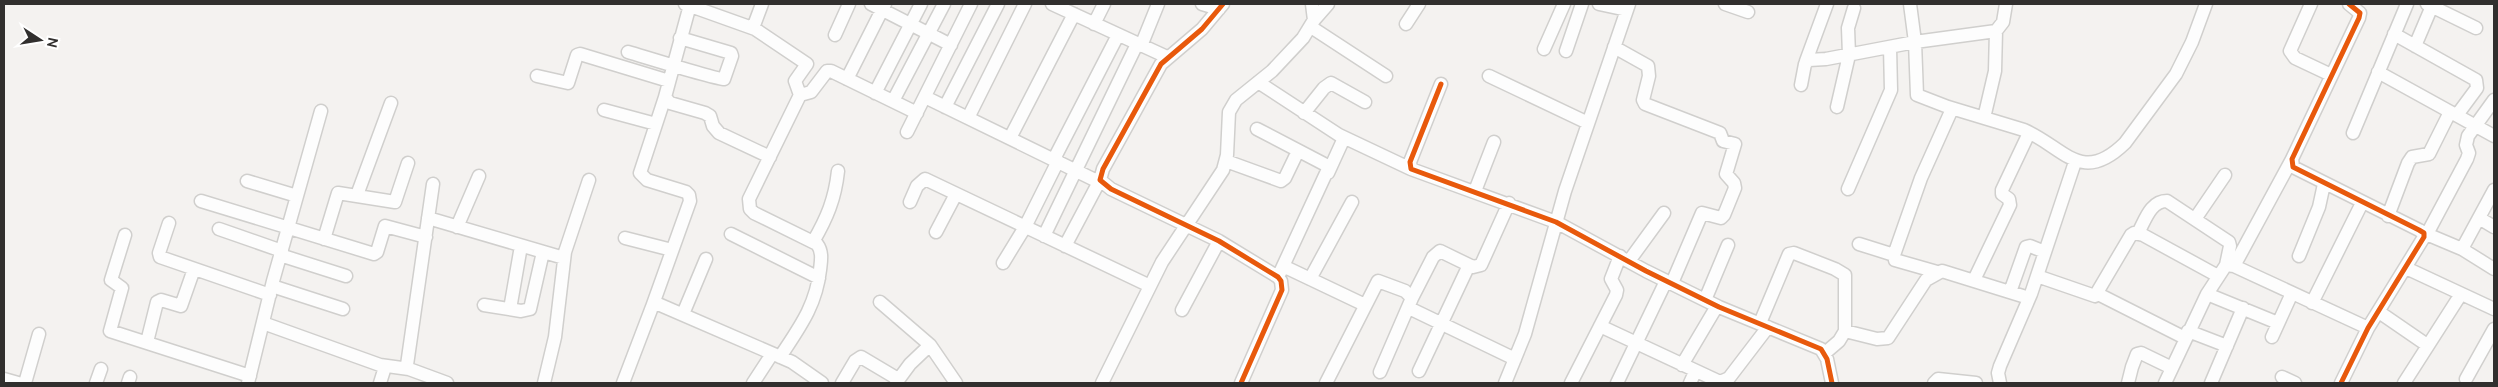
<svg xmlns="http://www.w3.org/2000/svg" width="2498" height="387" font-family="Cabin,sans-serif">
<rect width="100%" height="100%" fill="#f4f2f0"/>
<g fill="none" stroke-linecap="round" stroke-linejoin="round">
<g stroke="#d0cfcd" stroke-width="15">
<path id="minor" d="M685,4l70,25 52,35 -12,17 5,14 -51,104 1,10 4,4 63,31c6,8 4,17 3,26 -4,36 -21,58 -40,87
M871,4l80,41
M1052,4l115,53
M1202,4l17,5
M1223,4l-21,25 -41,35 -58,105 -3,11 11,9 108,52 59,36 3,4 1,9 -41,93
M1599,4l28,6
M1725,4l23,8
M1910,4l5,38 2,53 31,12 76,23c40,17 57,56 101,13l51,-69 16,-32 14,-38
M2311,4l-21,47 5,7 36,17
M2427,4l49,24
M690,5l-25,92 5,6 35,10 5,3 3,10 6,7 51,24
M1314,20l14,-16
M1094,24l10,-20
M1406,24l13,-20
M1311,27l75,49
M753,28l9,-24
M2394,34l82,46 1,8 -20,27
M835,35l14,-31
M1141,46l17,-42
M2415,46l17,-40
M1614,47l34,19 1,10 -6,24 2,4 75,29 3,8 12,3 -9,30 8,9 1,5 -11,27 -3,3 -19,-5 -30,70
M1544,49l20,-45
M1566,51l16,-47
M628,52c14,4 90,28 96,27l8,-23 -1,-3 -51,-15
M1806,61l21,-57
M2378,72l116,64
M537,76l31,7 9,-28 3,-1 89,27
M1489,76l99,47
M847,79l38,-75
M1258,82l81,53 72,34
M1441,84l-31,78 1,7 145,53 90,49 73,36 102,42 6,10 5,24
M1801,85l4,-21 4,-4 17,-1 89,-17 81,-11 7,-9 3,-18
M875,93l46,-89
M800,95l11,-3 16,-21h4l86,42
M925,97l174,85
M893,101l51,-97
M945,107l53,-103
M1837,107l12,-52 -1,-27 6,-20
M604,110l52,14
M1304,113l20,-25 7,-5 34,19
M968,118l57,-114
M1984,118l11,-47 1,-40
M1257,129l69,36 2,4 -50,108
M907,132l64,-128
M2353,133l54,-129
M1010,138l64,-124
M1054,159l64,-124
M1226,161l55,20 4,-3 13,-27
M1328,173l16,-35
M247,181l50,15
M433,184l-26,181 2,4 38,14
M1848,189l43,-99 -1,-43
M1475,191l19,-49
M357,195l34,-92
M201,201l173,53 3,-2 8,-26 41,11
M910,202l7,-16 8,-7 225,107
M2388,216l20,-53 4,-6 17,-3 21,-42
M428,218l136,40
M2479,218l15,9
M2195,219l30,-44
M169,223l-10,30 1,4 110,38
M457,227l22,-51
M219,229l63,22
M936,232l20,-38
M2138,233c7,-12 12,-32 29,-32l62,41 1,4 -4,19
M2424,233l38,16 32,20
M731,234l88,44
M2427,234l40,-75 2,-6 -3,-8 2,-9 26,-36
M125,235l-14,45 11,8 -12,43 140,45
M1044,236l93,-192
M625,238l47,12
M324,239l14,-46 57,9 13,-39
M813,242c14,-24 22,-43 25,-71
M1859,244l35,11
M1065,246l35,-66
M2462,249l32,-59
M280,255l66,21
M2299,256l20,-49 5,-23
M1629,261l35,-48
M1003,263l22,-36 33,-66
M1283,266l82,39
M2234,266l58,-107
M2406,268l88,41
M1937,272l-42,-12 -1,-5 27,-77 31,-69
M2037,276l58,20 36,-61 3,-2 9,2 75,41
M1310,279l42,-77
M1974,280l36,-75 -1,-6 -7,-5v-4l27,-57
M272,286l71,23
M2010,292l16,-45 4,-1 15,6
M2098,294l87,44
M2207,294l71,29
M1412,298l21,-41 7,-6 33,16 8,-2 28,-62
M1705,300l23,-55
M880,302l50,43 26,38
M2312,303l50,-100
M484,305l37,6 9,-2 13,-57
M652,307l38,-106 -1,-6 -3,-3 -39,-12 -7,-7 25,-76
M1409,308l106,51
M510,309l11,-63
M1182,310l37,-69
M2379,312l48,33
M683,314l23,-55
M263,323l117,42 29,4
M1760,323l29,-69 5,-1 41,16 10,6v56l-6,10 -14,12
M1600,326l120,56 9,-4 39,-51
M1845,331l32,8 11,-1 38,-58 16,-9 87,27
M2188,331l39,15
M2272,337l20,-44
M147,342l10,-40 4,-2 20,6 13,-37
M1682,365l35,-59
M1419,371l50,-106
M2282,377l13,6
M4,379l14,4
M2466,379l28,-50
M25,383l14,-49
M96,383l5,-14
M128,383l2,-6
M248,383l25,-102 48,-170
M380,383l5,-16
M544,383l11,-46 10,-85 24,-72
M623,383l29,-76 6,-3 134,58 30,21
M753,383l19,-29
M842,383l13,-22 6,-4 37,22
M896,383l14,-19 20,-19
M1102,383l60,-121 61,-92 4,-15 2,-43 7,-12 36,-29 31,-33 11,-18 -2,-16
M1326,383l52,-102 27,10 7,7 -32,74
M1505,383l20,-49 40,-143 64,-187
M1571,383l45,-88 1,-5 -6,-11 9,-23
M1617,383l49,-102
M1690,383l5,-11
M1934,383l4,-4 38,4
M2000,383l-2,-10 2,-7 31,-72 44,-132
M2128,383l4,-16 5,-13 4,-1 31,15
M2165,383l42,-89 19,-29 8,1 134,62
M2211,383l32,-75
M2341,383l27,-55 56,-91v-4l-5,-3 -126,-63 -1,-8 67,-141 1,-5 -11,-9
M2404,383l57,-89"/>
</g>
<use href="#minor" stroke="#fdfdfd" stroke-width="12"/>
<g stroke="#fff" stroke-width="8">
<path id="cycleway" d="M1223,4l-21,25 -41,35 -58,105 -3,11 11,9 108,52 59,36 3,4 1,9 -41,93
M1441,84l-31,78 1,7 145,53 90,49 73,36 102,42 6,10 5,24
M2341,383l27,-55 56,-91v-4l-5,-3 -126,-63 -1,-8 67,-141 1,-5 -11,-9"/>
</g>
<use href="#cycleway" stroke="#e8590c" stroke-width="5"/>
</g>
<rect width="2498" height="387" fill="none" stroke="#312f2e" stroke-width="10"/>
<g transform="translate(40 40) rotate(102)" stroke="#ffffff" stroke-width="4" paint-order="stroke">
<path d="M0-4L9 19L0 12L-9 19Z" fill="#312f2e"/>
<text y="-8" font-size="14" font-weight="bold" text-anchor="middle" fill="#312f2e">N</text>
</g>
</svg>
